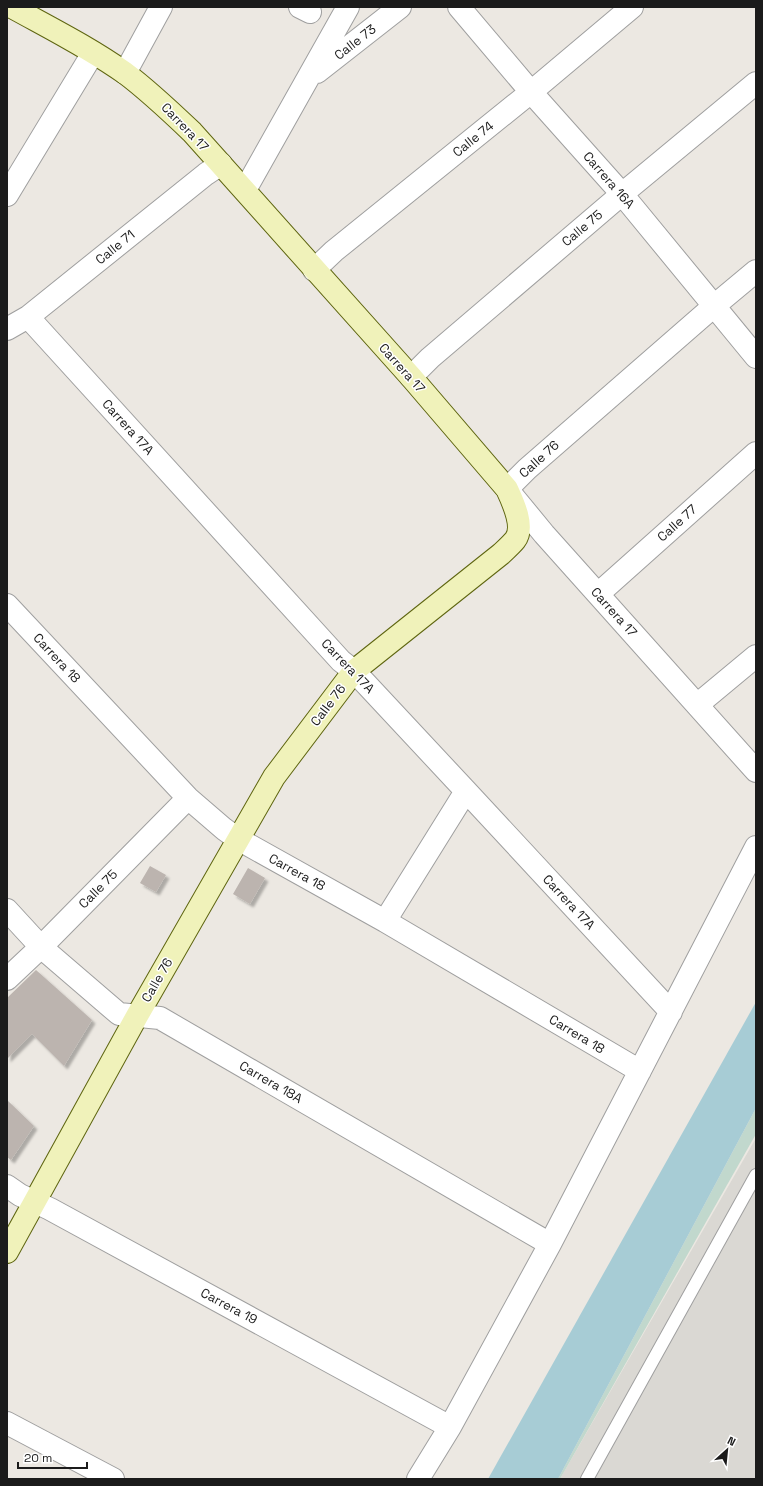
<svg xmlns="http://www.w3.org/2000/svg" width="763" height="1486" font-family="'Space Grotesk',sans-serif">
<defs>
<filter id="shadow"><feDropShadow dx="3.5" dy="3.5" stdDeviation="1" flood-color="#0004"/></filter>
</defs>
<rect width="100%" height="100%" fill="#ece8e2"/>
<path fill="#dad8d3" d="M756,1138v341h-196z"/>
<path fill="#c1d8cd" d="M756,1108v26l-196,345h-2z"/>
<path fill="#a7ccd5" d="M756,1002v106l-198,371h-70z"/>
<path fill="#bcb4af" filter="url(#shadow)" d="M150,866l16,9 -10,17 -16,-9z
M248,868l17,10 -15,26 -17,-10z
M36,970l56,50 -28,46 -32,-32 -25,25v-61z
M7,1100l27,26 -23,34 -4,-3z"/>
<g fill="none" stroke-linecap="round" stroke-linejoin="round">
<g stroke="#9f9f9f" stroke-width="14">
<path id="service" d="M587,1479l169,-304"/>
</g>
<g stroke="#9f9f9f" stroke-width="24">
<path id="minor" d="M300,7l10,5
M459,7l72,85 91,102 134,163
M317,72l83,-65
M125,73l36,-66
M245,190l103,-183
M7,195l86,-142
M314,270l20,-19 197,-159 101,-85
M756,271l-42,35 -187,163 -20,20 37,45 212,237
M28,317l313,344 13,10 112,120 205,221
M7,329l21,-12 178,-143 15,-10
M411,377l19,-19 192,-164 134,-111
M598,594l158,-141
M7,605l181,193 36,31 14,10 147,82 255,150
M697,705l59,-49
M7,910l34,37 78,67 41,4 390,226
M385,921l81,-130
M7,979l34,-32 147,-149
M7,1186l13,9 30,14 400,218
M7,1423l106,56
M418,1479l32,-52 100,-183 206,-397"/>
</g>
<g stroke="#5e6510" stroke-width="24">
<path id="secondary" d="M7,1252l130,-236 137,-239 80,-106 147,-117c4,-4 10,-9 14,-14 10,-13 -2,-38 -8,-51l-96,-112 -219,-245c-22,-21 -43,-41 -67,-59 -35,-25 -75,-45 -113,-66"/>
</g>
<use href="#service" stroke="#fff" stroke-width="12"/>
<use href="#minor" stroke="#fff" stroke-width="22"/>
<use href="#secondary" stroke="#f0f2ba" stroke-width="22"/>
</g>
<g text-anchor="middle" dominant-baseline="central" stroke-width="3" stroke-linejoin="round" paint-order="stroke">
<g font-size="13" fill="#1b1b1b" stroke="#fff">
<text transform="translate(355 42) rotate(-38)">Calle 73</text>
<text transform="translate(185 127) rotate(46)">Carrera 17</text>
<text transform="translate(473 139) rotate(-39)">Calle 74</text>
<text transform="translate(609 180) rotate(49)">Carrera 16A</text>
<text transform="translate(582 228) rotate(-40)">Calle 75</text>
<text transform="translate(115 247) rotate(-39)">Calle 71</text>
<text transform="translate(402 368) rotate(48)">Carrera 17</text>
<text transform="translate(128 427) rotate(48)">Carrera 17A</text>
<text transform="translate(539 459) rotate(-42)">Calle 76</text>
<text transform="translate(677 523) rotate(-42)">Calle 77</text>
<text transform="translate(614 612) rotate(48)">Carrera 17</text>
<text transform="translate(57 658) rotate(47)">Carrera 18</text>
<text transform="translate(348 666) rotate(46)">Carrera 17A</text>
<text transform="translate(328 705) rotate(-53)">Calle 76</text>
<text transform="translate(297 872) rotate(29)">Carrera 18</text>
<text transform="translate(98 889) rotate(-45)">Calle 75</text>
<text transform="translate(569 902) rotate(47)">Carrera 17A</text>
<text transform="translate(157 980) rotate(-60)">Calle 76</text>
<text transform="translate(577 1034) rotate(31)">Carrera 18</text>
<text transform="translate(271 1082) rotate(30)">Carrera 18A</text>
<text transform="translate(229 1306) rotate(28)">Carrera 19</text>
</g>
</g>
<rect width="763" height="1486" fill="none" stroke="#1b1b1b" stroke-width="16"/>
<g transform="translate(727 1450) rotate(27)" stroke="#ffffff" stroke-width="3" paint-order="stroke">
<path d="M0-3L7 15L0 10L-7 15Z" fill="#1b1b1b"/>
<text y="-6" font-size="11" font-weight="bold" text-anchor="middle" fill="#1b1b1b">N</text>
</g>
<path d="M18 1462v6h69v-6" fill="none" stroke="#1b1b1b" stroke-width="2"/>
<text x="24" y="1462" font-size="12" fill="#1b1b1b" stroke="#ffffff" stroke-width="3" paint-order="stroke">20 m</text>
</svg>
